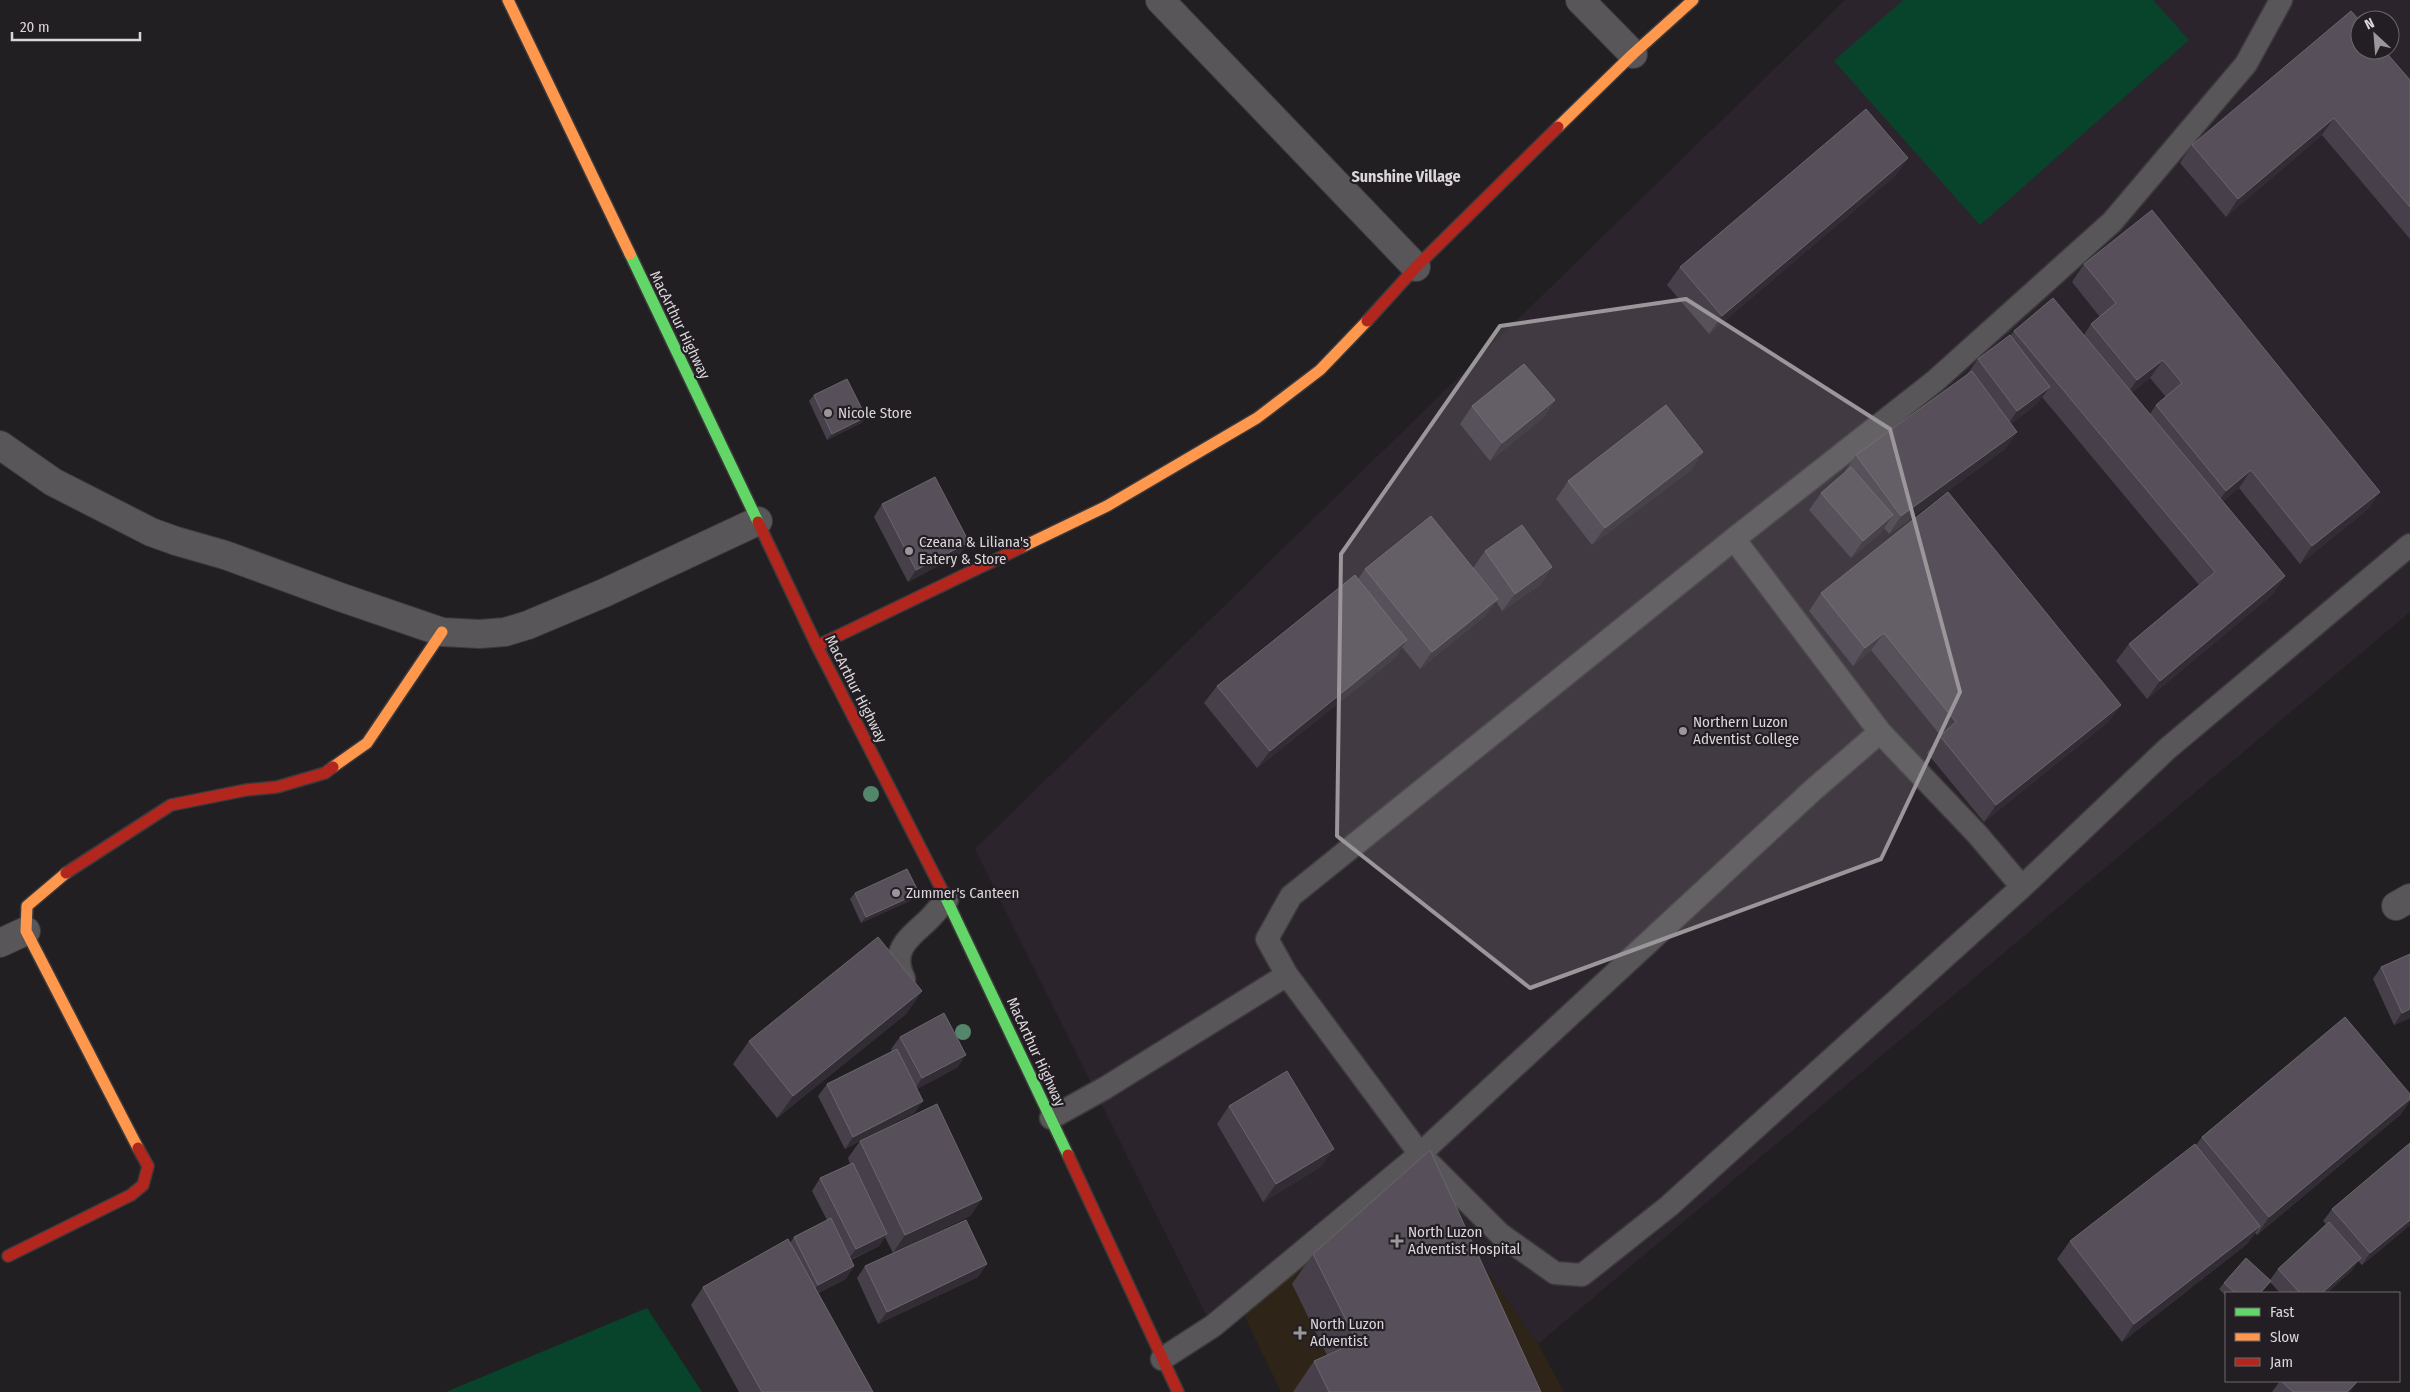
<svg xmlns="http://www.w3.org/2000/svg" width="2410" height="1392" font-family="'Fira Sans Condensed',sans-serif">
<rect width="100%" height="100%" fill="#221f22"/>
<path fill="#2c242c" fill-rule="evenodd" d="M1845,0h565v612l-872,732 -125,-177 -196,170 -242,-488zM2360,20h30v30h-30z"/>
<path fill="#2f2418" d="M1413,1167l125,177 26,48h-283l-37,-77z"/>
<path fill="#08442c" d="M1903,0h250l36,40 -209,185 -146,-164z
M647,1308l55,84h-256z"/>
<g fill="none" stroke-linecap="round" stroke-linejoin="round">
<g stroke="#3c3a3c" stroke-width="25">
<path id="lane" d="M2281,0l-35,64 -134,158 -177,159 -201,158 146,193 97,102 45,53 145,-138 243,-204
M1734,539l-443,357 -24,43 20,36 133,179 80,80 55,39 27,2 87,-69 353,-319
M904,979c-13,-27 2,-39 21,-56 8,-7 14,-16 22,-23
M1051,1118l54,-30 182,-113
M1162,1359l51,-33 207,-172 393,-364 67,-58"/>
</g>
<g stroke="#3c3a3c" stroke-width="30">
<path id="street" d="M1160,0l256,267
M1580,0l53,54
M0,445l53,37 98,50 25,9 49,14 115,42 102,35 38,2 25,-2 23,-7 76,-32 154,-72
M2396,906l14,-8
M0,943l26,-12"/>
</g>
<g stroke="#3c3a3c" stroke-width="14">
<path id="fast" d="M630,254l128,268
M944,894l124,261"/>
</g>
<g stroke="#3c3a3c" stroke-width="14">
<path id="slow" d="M508,0l122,254
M1558,127l75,-73 60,-54
M1022,547l85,-41 150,-88 63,-48 47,-49
M333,767l34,-24 75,-111
M66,873l-39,33 -1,25 112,217"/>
</g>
<g stroke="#3c3a3c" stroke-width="14">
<path id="jam" d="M1367,321l49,-54 142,-140
M758,522l59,124 127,248
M817,646l205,-99
M66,873l105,-68 75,-15 31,-3 48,-14 8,-6
M1068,1155l110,237
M8,1256l123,-61 12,-10 5,-19 -10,-18"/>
</g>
<use href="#lane" stroke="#585658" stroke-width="22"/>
<use href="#street" stroke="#585658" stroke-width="28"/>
<use href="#fast" stroke="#63d668" stroke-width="11"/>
<use href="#slow" stroke="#ff974d" stroke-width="11"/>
<use href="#jam" stroke="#b3261e" stroke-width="11"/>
</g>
<g fill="#54866b">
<circle cx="871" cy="794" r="8"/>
<circle cx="963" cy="1032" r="8"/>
</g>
<path fill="#47404b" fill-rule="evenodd" d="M2410,80v159l-88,-104 -96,82 -46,-54 12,-18z
M1908,158l-12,17 -187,159 -42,-49 13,-18z
M2084,264l296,228 -12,17 -68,55 -61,-76 -16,13 62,75 -12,18 -126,105 -31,-38 13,-17 70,-59 -157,-188 -5,7 -26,20 6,8 -12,17 -116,85 -5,-6 -3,5 -30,25 -42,-48 12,-17 23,-20 12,-18 110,-79 12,-17 33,-24 3,-4 70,4 7,-11 9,-7 -28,-35zM2150,378l16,19 -10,8 -6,9 -18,-22z
M814,395l52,22 -5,6 -34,17 -18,-39z
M1555,400l-12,18 -53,43 -30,-37 12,-18z
M1703,452l-12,18 -99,75 -36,-46 12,-18z
M882,504l78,50 -52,28 -34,-65z
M1485,551l67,16 -12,18 -38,26 -6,-10 -11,15 -65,53 -18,-22 -7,11 -138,110 -53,-65 13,-17 141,-107 7,-10 108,-1z
M1821,593l300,112 -13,17 -124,100 -57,-69 13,-18 -69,-85 -18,16 -44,-55z
M855,893l59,6 -53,24 -11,-24z
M2381,967l29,51 -16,7 -21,-46z
M922,991l-16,23 -129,104 -44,-54 16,-23z
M900,1037l58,30 -41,22 6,12 -9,12 -45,23 113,63 -12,17 -77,37 -8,-16 -6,9 -28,14 -5,19 -28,14 55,99h-134l-48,-87 12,-18 87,-44 4,-6 33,-17 -15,-29 8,-13 30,-14 -2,-6 12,-17 -15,8 -27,-53 9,-12 65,-33 -1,-2z
M2410,1094v7l-10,14 -143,120 -2,-2 -8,11 -125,98 -65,-83 13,-18 126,-96 6,-8z
M1229,1106l93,60 -59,36 -46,-78z
M2410,1143v82l-48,40 -4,-4 -6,9 -25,23h-47l-10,-11 -9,11h-35v3l-7,-7 5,-6 46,-3 8,-11 48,-45 -3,-3 9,-12z
M1313,1254l228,138h-248l21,-31 13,-6 -35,-71z
M987,1264l-9,13 -100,47 -21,-46 8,-12z
M2280,1381h78l-8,11h-78z"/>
<path fill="#322c34" d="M2334,118l-12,17 -96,82 12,-18z
M1908,158l-12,17 -187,159 13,-18z
M2163,360l-13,18 -26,20 13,-18z
M2050,387l-13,17 -32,25 12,-18z
M1555,400l-12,18 -53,43 12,-18z
M866,417l-5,6 -34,17 5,-6z
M2017,432l-12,17 -116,85 12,-18z
M1703,452l-12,18 -99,75 13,-17z
M2251,470l-12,18 -26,21 13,-18z
M2380,492l-12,17 -68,55 12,-18z
M1893,515l-12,18 -30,25 12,-17z
M969,542l-9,12 -52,28 8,-12z
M1552,567l-12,18 -38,26 13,-17z
M2285,576l-12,18 -126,105 13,-18z
M1498,599l-13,17 -65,53 12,-17z
M1884,633l-13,17 -18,16 12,-18z
M1407,640l-12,18 -138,110 13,-17z
M2121,705l-13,17 -124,100 12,-17z
M919,893l-5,6 -53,24 5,-6z
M922,991l-16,23 -129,104 16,-22z
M2410,1009v9l-16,7 8,-12z
M966,1055l-8,12 -44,24 8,-13z
M2410,1099v2l-10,14 -143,120 12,-18z
M923,1101l-9,12 -69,36 8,-12z
M1334,1149l-12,17 -59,36 13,-18z
M982,1199l-12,17 -77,37 12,-18z
M2410,1220v5l-48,40 8,-12z
M2260,1226l-13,18 -125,98 12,-18z
M887,1234l-8,12 -32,15 9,-12z
M2361,1258l-9,12 -25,23h-5z
M987,1264l-9,13 -100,47 9,-12z
M854,1266l-8,13 -37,18 9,-12z
M2358,1381l-8,11h-3z"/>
<path fill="#57505a" stroke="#6b656e" d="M2351,11l9,10v29h24l26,30v127l-76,-89 -96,81 -46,-54z
M1866,109l42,49 -186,158 -42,-49z
M2152,210l228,282 -68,54 -61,-76 -25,21 -70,-86 26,-22 -19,-23 -26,20 -46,-56 25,-21 -32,-39z
M2053,298l232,278 -125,105 -31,-37 86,-72 -201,-241z
M2010,335l40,52 -33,24 -39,-52z
M1524,364l31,36 -53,43 -30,-37z
M1972,371l45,61 -116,84 -45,-61z
M847,379l19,38 -34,17 -18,-39z
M1666,405l37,47 -98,76 -37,-47z
M1851,467l42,48 -30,26 -42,-48z
M935,477l34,65 -53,28 -34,-66z
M1948,492l173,213 -125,100 -56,-69 16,-14 -72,-89 -19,15 -44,-55z
M1431,516l67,83 -66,53 -67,-83z
M1522,525l30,42 -37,27 -30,-43z
M1355,575l52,65 -137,111 -53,-65z
M907,869l12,24 -53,24 -11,-24z
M878,937l44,54 -129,105 -44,-55z
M2410,954v55l-8,4 -21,-46z
M944,1013l22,42 -44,23 -22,-41z
M2345,1017l65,77v5l-141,118 -67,-80z
M897,1049l26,52 -70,36 -26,-53z
M1287,1071l47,78 -58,35 -47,-78z
M937,1104l45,95 -77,36 -45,-94z
M2410,1143v77l-40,33 -38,-44z
M2195,1144l65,82 -126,98 -64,-83z
M1430,1150l111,242h-212l-15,-31 43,-19 -44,-88z
M853,1163l34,71 -31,15 -36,-71z
M831,1218l23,48 -36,19 -24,-48z
M966,1220l21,44 -100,48 -22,-46z
M2329,1222l32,36 -39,35h-22l-22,-24z
M788,1239l85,153h-111l-59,-105z
M2246,1258l25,23 -11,12h-25l-11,-10z
M2281,1381h77l-11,11h-54z"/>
<path fill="#9a9699" fill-opacity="0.2" stroke="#9a9699" stroke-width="4" stroke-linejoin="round" d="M1686,299l204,130 70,263 -79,167 -351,129 -193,-152 4,-282 159,-228z"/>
<g fill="#9a9699" stroke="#231e23" stroke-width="2">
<circle cx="828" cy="413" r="5"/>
<circle cx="909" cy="551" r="5"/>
<circle cx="1683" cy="731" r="5"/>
<circle cx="896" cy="893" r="5"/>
<path d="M1394.5 1233.5h5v5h5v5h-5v5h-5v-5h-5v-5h5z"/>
<path d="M1297.5 1325.5h5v5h5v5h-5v5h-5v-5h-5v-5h5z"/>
</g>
<g text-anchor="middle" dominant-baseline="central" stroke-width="4.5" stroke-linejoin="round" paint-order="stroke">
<g font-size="15" fill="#dad6d9" stroke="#231e23">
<text transform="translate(680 325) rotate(64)">MacArthur Highway</text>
<text transform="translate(856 689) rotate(63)">MacArthur Highway</text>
<text transform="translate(1036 1052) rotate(65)">MacArthur Highway</text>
</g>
<g font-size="15" fill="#dad6d9" stroke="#231e23" text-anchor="start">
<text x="838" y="413">Nicole Store</text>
<text x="919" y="542">Czeana &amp; Liliana's<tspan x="919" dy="17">Eatery &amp; Store</tspan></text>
<text x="1693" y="722">Northern Luzon<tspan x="1693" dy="17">Adventist College</tspan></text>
<text x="906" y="893">Zummer's Canteen</text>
<text x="1408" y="1232">North Luzon<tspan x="1408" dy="17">Adventist Hospital</tspan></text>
<text x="1310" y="1324">North Luzon<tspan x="1310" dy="17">Adventist</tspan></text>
</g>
<g font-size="16" font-weight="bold" fill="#dad6d9" stroke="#231e23">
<text x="1406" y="176">Sunshine Village</text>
</g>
</g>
<rect x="2225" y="1292" width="175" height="90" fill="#231e23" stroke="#6c686c"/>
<rect x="2235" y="1308" width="25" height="8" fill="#63d668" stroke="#6c686c"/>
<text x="2270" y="1317" font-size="15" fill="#dad6d9">Fast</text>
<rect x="2235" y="1333" width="25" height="8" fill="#ff974d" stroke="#6c686c"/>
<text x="2270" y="1342" font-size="15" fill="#dad6d9">Slow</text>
<rect x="2235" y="1358" width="25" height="8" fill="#b3261e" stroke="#6c686c"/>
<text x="2270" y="1367" font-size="15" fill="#dad6d9">Jam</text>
<g transform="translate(2375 35) rotate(334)"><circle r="24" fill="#231e23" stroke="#6c686c"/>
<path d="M0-4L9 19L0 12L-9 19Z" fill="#9a9699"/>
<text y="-8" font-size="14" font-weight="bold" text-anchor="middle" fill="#dad6d9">N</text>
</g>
<path d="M12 32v8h128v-8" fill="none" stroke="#dad6d9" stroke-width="2.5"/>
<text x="20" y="32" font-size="15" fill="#dad6d9" stroke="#231e23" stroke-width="4" paint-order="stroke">20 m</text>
</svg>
